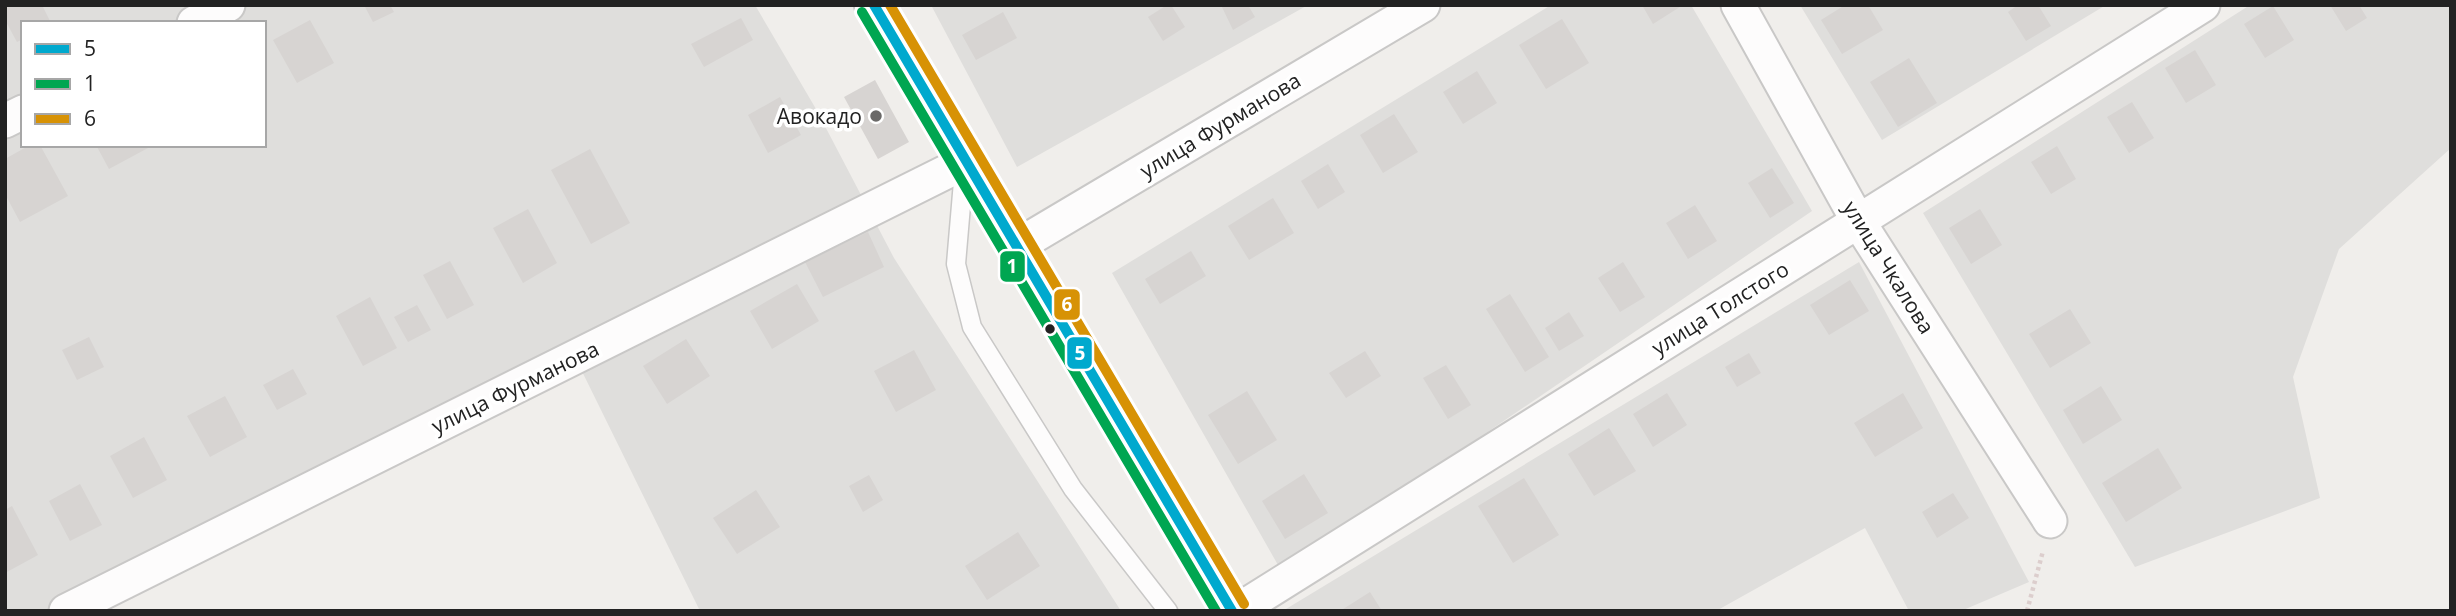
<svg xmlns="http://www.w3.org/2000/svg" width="2456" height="616" font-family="'Open Sans',sans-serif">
<rect width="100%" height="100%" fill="#f0eeeb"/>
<path fill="#dfdedc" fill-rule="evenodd" d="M5,5h750l61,104 78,149 227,353h-421l-131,-266 -524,266h-40zM23,23h241v122h-241z
M931,5h377l-291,162z
M1551,5h140l121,206 -530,361 -170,-299z
M1800,5h306l-224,135z
M2250,5h201v143l-112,101 -46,128 27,121 -185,69 -212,-354z
M1859,262l170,320 -68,29h-52l-44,-83 -149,83 -430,-2z"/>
<path fill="#d7d4d2" d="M5,5h37l9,18h-28v16l-6,3 -12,-22z
M364,5h26l4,7 -21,10z
M1167,5h4l14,22 -22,14 -15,-24z
M1221,5h27l7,12 -22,13z
M1642,5h41l-30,19z
M1845,5h23l15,25 -41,24 -21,-34z
M2018,5h20l13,21 -25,15 -18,-29z
M2330,5h29l8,13 -21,13z
M2273,6l21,34 -29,18 -21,-34z
M1003,12l14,26 -41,22 -14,-25z
M741,18l12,22 -49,27 -13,-23z
M1562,19l27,44 -43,26 -27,-44z
M310,20l24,43 -37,20 -24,-43z
M2195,50l21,35 -30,18 -21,-35z
M1909,58l28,45 -39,24 -28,-45z
M1477,71l20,32 -34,21 -20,-32z
M875,80l34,62 -31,17 -34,-62z
M780,97l21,38 -33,18 -20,-38z
M2132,102l22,36 -25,15 -22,-36z
M1394,114l24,38 -35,21 -23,-38z
M30,145h10l28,51 -48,26 -15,-28v-35z
M96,145h51l1,3 -39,21z
M2057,146l19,33 -25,15 -20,-32z
M590,149l40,74 -39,21 -40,-74z
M1328,164l17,28 -27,17 -17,-28z
M1772,168l22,35 -24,15 -22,-35z
M1273,198l21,35 -45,27 -21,-34z
M1695,205l22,36 -29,18 -22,-36z
M528,209l29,54 -34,20 -30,-55z
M1980,209l22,36 -31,19 -22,-36z
M868,232l16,35 -61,30 -18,-35z
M1191,251l15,25 -46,28 -15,-25z
M450,261l24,44 -27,14 -24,-44z
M1623,262l22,35 -25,15 -22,-34z
M1850,280l19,31 -40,24 -19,-30z
M797,284l22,37 -47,28 -22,-38z
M1510,294l39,63 -24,15 -39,-63z
M370,297l27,51 -34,18 -27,-50z
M417,305l14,25 -23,12 -14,-25z
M2070,309l21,34 -41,25 -21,-34z
M1569,312l15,24 -25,15 -14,-23z
M89,337l15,30 -27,13 -15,-30z
M686,339l24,37 -43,28 -24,-38z
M914,350l22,40 -40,22 -22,-41z
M1365,351l16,25 -35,22 -17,-25z
M1749,353l12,20 -24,14 -12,-20z
M1446,365l25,40 -23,14 -25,-41z
M293,369l14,25 -30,16 -14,-25z
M2101,386l21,34 -39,24 -20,-34z
M1247,391l30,49 -39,24 -30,-49z
M1667,393l20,32 -34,22 -20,-33z
M1903,393l20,35 -48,29 -21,-34z
M225,396l22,41 -37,20 -23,-41z
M1609,428l27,43 -42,25 -26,-42z
M144,437l23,43 -34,18 -23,-42z
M2158,448l24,40 -56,34 -24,-39z
M1304,474l24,39 -43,26 -23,-38z
M869,475l14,25 -20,12 -14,-26z
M1524,478l35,57 -46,28 -35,-57z
M80,484l22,41 -32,16 -21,-40z
M756,490l24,37 -43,27 -24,-36z
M1953,493l16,25 -32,20 -15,-26z
M12,506l26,49 -33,18v-63z
M1018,532l22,34 -53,34 -22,-34z
M1370,592l12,19h-42z"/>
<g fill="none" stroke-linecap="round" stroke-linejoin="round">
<g stroke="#c9c8c7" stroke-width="21">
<path id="service" d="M964,170l-8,94 16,63 101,162 95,122"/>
</g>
<g stroke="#c9c8c7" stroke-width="37">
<path id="minor" d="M1738,5l120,216 192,300
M194,23l34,-18
M5,121l18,-9
M1017,246l406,-241
M66,611l898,-448
M1237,611l966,-606"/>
</g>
<g stroke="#c9c8c7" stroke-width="42">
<path id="tertiary" d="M874,5l358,606"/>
</g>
<path stroke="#dccecd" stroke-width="4.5" stroke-dasharray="3.5 3.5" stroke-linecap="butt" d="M2027,611l16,-60"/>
<use href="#service" stroke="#fdfcfc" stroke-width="18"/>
<use href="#minor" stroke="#fdfcfc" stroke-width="33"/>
<use href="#tertiary" stroke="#fdfcfc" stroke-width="38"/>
<g stroke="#fff" stroke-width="16">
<path id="bus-1" d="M874,5l358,606"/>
</g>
<g stroke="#fff" stroke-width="16">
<path id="bus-2" d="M862,12l354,599"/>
</g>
<g stroke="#fff" stroke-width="16">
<path id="bus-3" d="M890,5l354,599"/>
</g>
<use href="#bus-1" stroke="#00a9ce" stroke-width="10"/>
<use href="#bus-2" stroke="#00a651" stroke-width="10"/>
<use href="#bus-3" stroke="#d79205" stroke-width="10"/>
</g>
<circle fill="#6a6968" stroke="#fff" stroke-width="2.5" cx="876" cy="116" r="7"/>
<circle fill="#222" stroke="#fff" stroke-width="2.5" cx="1050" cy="329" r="6"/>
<g text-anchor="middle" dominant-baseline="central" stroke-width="7" stroke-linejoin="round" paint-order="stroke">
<g font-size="21" fill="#222" stroke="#fff" text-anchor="end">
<text x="862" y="116">Авокадо</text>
</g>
<g font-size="21" fill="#222" stroke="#fff">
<text transform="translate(1220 125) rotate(-31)">улица Фурманова</text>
<text transform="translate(1889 267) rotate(58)">улица Чкалова</text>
<text transform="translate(1720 308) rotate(-32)">улица Толстого</text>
<text transform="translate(515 387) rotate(-26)">улица Фурманова</text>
</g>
</g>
<g stroke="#fff" stroke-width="2.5">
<rect x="999" y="250" width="27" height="33" rx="7" fill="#00a651"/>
<rect x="1053" y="288" width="28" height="33" rx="7" fill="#d79205"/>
<rect x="1066" y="336" width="27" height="34" rx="7" fill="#00a9ce"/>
</g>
<g font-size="19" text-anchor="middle" font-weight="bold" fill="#fff">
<text x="1012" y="273">1</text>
<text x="1067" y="311">6</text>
<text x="1080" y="360">5</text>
</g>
<rect width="2456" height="616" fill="none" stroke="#222222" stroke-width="14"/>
<rect x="21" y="21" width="245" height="126" fill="#ffffff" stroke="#a7a7a7" stroke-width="2"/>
<rect x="35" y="44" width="35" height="10" fill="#00a9ce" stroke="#a7a7a7" stroke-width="2"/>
<text x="84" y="56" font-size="21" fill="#222222">5</text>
<rect x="35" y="79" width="35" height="10" fill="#00a651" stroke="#a7a7a7" stroke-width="2"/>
<text x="84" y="91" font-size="21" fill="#222222">1</text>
<rect x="35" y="114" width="35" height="10" fill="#d79205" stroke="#a7a7a7" stroke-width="2"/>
<text x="84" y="126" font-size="21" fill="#222222">6</text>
</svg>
